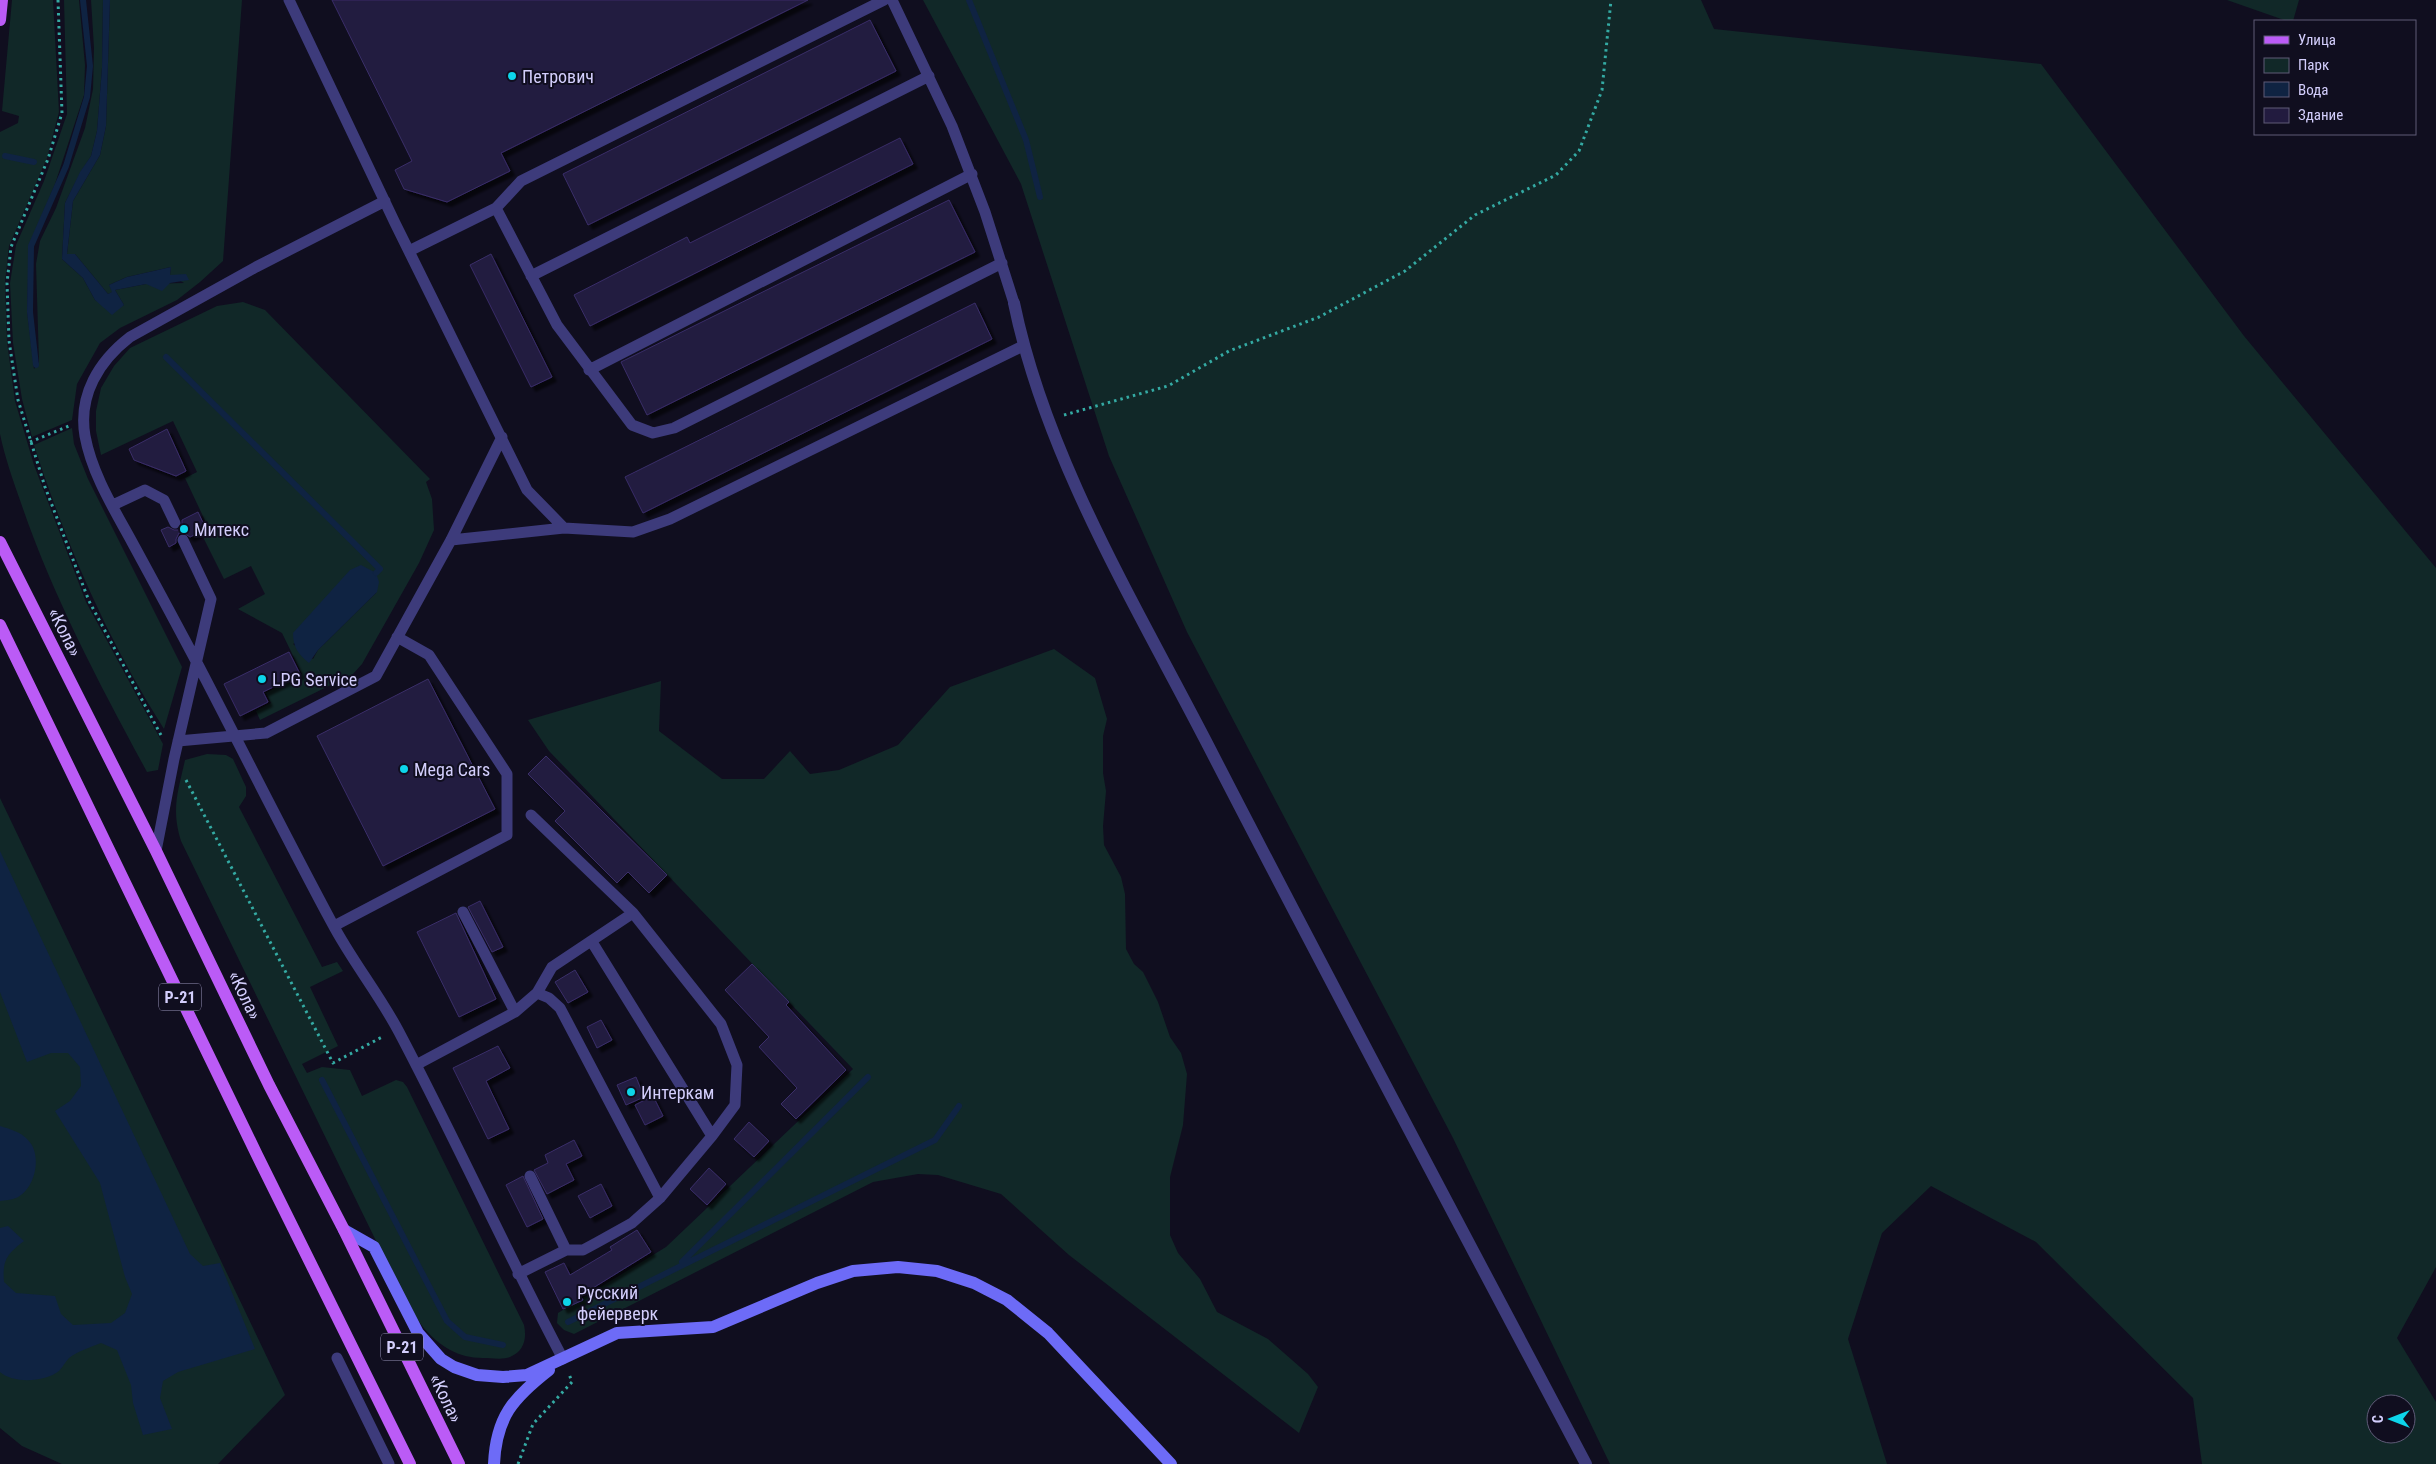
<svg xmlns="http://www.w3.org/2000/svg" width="2436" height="1464" font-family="'Roboto Condensed',sans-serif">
<defs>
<filter id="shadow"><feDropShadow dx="4.5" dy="4.5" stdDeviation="1" flood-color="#0009"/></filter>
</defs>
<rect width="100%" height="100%" fill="#100e1f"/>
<path fill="#112828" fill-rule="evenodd" d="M12,0h41l6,112 -12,46 -38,88 -4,36 2,60 8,59 19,64 52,137 77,142 -5,26 -11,2c-47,-87 -94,-175 -126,-269 -8,-23 -16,-45 -21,-69v-302l18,-9 1,-7 -17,-5z
M64,0h15l6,65 -1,30 -29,89 -26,62 -2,65 7,58 5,-7 -3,-98 4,-23 16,-33 29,-80 8,-39 1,-41 -3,-48h12l-1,68 -5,63 -6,25 -11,17 -15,30 -3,56 21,19 12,22 19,11 10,-6 -9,-15 31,-6 38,-1 -14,-8 1,-8 -44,10 -18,8 4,7 -5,2 -33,-40h-8l6,-53 27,-46 6,-29 4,-126h132l-19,261 -23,21 -23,18 -57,28 -20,15 -23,41 -5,36 -40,17 -10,-38 -9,-56 -3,-60 6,-38 28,-64 23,-67z
M923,0h778l13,29 327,35 203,272 192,232v699l-39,71 39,64v62h-234l-9,-66 -157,-156 -105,-56 -49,47 -34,106 39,125h-277l-157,-326 -266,-506 -78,-176 -88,-272zM2376,1404h30v30h-30z
M2227,0h72l-6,21h-6z
M243,302l22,8 165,169 -4,3 6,17 2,31 -15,33 -57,101 -9,10 -93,46 -4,-9 15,-8 -5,-10 36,-19 -20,-41 -44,-24 27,-15 -14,-28 -27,13 -23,-46 8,-4 -24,-51 12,-6 -24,-51 -72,34 -5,-24v-20l5,-23 13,-22 16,-18 87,-42zM377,592l-59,58 -5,9 -20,-15z
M72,428l2,16 14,35 94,188 -18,62c-56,-88 -98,-184 -130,-284z
M1054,649l41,29 12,41 -4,17v37l3,18 -3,35 1,19 17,32 4,17 1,55 8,15 9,8 15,30 12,35 11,16 6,21 -4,51 -13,52v58l8,18 22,26 17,33 51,27 40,35 10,13 -19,46 -230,-178 -68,-61 -63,-19 -20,-1 -45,8 -299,152 -10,-4 -7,-7 1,-10 108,-66 187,-178 -304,-318 -21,-31 133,-39 -2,50 63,48h42l26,-28 20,23 29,-4 59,-25 52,-58z
M207,754l19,1 7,4 13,28v9l-7,11 83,160 15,-5 6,9 -33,16 28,59 -36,18 5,9 15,-6 28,3 12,26 34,-16 7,2 4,5 117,238c3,14 0,26 -14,32 -7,3 -19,1 -27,1 -59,0 -82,-67 -104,-111l-198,-406c-10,-32 -3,-49 4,-81z
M0,798l285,597 -67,69h-156l-40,-18 -22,-18z"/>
<path fill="#0f2342" d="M103,0h7l-4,126 -6,29 -27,46 -6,53h8l33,40 4,-2 -3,-7 18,-8 44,-10 -1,8 16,-1 3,6 -19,3 -8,8 -16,-7 -31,6 9,15 -12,10 -17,-15 -12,-22 -21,-19 3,-56 15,-31 11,-16 6,-25 5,-63z
M361,565l15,8 3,9 -2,10 -59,58 -9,13c-11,-9 -16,-16 -16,-30l57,-63z
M0,851l190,403 13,12 17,-3 35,86 -77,23 -15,9 -3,17 12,31 -29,6 -10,-32 -2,-18 -14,-35 -16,-7c-10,4 -23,8 -32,15 -4,4 -6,9 -10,13 -14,11 -45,13 -59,1v-144l8,-2 16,15c-17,13 -22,19 -20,41l12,11 39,3 6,18 12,11 38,-2 14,-10 7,-19 -7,-17 -25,-94 -45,-72 15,-10 11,-15 -1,-19 -12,-14h-17l-24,9 -27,-70z
M0,1126c10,3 21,6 28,14 15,15 7,50 -12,58 -5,2 -11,2 -16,3z"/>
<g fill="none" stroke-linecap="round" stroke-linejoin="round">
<path stroke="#0f2342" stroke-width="6" d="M969,0l57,140 14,57
M5,156l29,6
M166,357l214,212 -4,4
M36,365l-6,-53 1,-66 35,-80 21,-69 3,-31 -7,-66
M322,1080l125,241 18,16 38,8
M682,1262l186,-185
M568,1322l367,-182 24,-34"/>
</g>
<path fill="#221b3f" stroke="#3a2e69" filter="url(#shadow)" d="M332,0h476l-307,153 9,18 -63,31 -43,-13 -9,-19 17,-9z
M870,20l26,51 -308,154 -25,-51z
M900,138l13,26 -323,162 -16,-31 113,-58 3,6z
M949,200l26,52 -328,163 -26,-53z
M491,254l61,123 -21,10 -61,-122z
M975,303l17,36 -349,174 -18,-36z
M167,429l19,42 -10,5 -42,-16 -5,-11z
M198,512l8,17 -16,8 -6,-4h-5l-3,6v4l-7,4 -8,-17 7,-3 6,3h5l3,-6v-4z
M289,652l11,22 -37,18 5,10 -28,14 -16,-32z
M428,679l67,130 -112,57 -66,-130z
M546,756l121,119 -18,18 -21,-21 -11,11 -62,-62 10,-10 -37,-37z
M480,901l23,46 -11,5 -24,-45z
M456,913l40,86 -37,18 -42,-85z
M752,964l37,38 -3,3 60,65 -50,49 -15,-15 16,-16 -38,-41 10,-10 -44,-47z
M575,970l13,22 -20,11 -13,-21z
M601,1020l11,20 -15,8 -10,-21z
M498,1046l12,22 -24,13 23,48 -21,10 -35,-71z
M636,1077l8,20 -18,8 -9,-20z
M653,1096l10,20 -18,9 -10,-20z
M749,1122l20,19 -15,16 -20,-18z
M574,1140l8,16 -16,8 8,16 -27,14 -13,-24 14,-7 -3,-8z
M709,1168l17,16 -19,21 -17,-16z
M523,1176l20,43 -16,8 -21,-42z
M601,1184l11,22 -22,12 -12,-22z
M637,1230l14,22 -71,44 3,4 -20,9 -18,-37 19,-9 6,12 42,-25 -2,-3z"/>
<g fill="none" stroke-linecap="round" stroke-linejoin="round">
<path stroke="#34aaa3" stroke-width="3" stroke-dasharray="2.5 4" stroke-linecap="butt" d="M58,0l4,113 -14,46 -37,88 -4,36 2,58 9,59 27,87 44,114 73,136
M1064,415l104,-29 61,-35 90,-34 86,-46 70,-56 81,-40 23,-24 23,-61 9,-90
M30,442l39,-16
M186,780l147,283 51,-27
M518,1464l15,-40 39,-42 -3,-8"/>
<path stroke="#3d3b7b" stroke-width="11" d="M289,0l106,223 132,267 37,38 69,4 37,-13 353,-173
M892,0l60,126 33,86 29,91
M385,201l-129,66 -126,70c-31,24 -52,58 -45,99 7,38 29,73 47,106 25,46 50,92 74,138 42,81 83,163 126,243 20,38 47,71 67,109 57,108 107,219 164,327
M496,208l61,117 75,100 21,8 21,-5 328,-165
M409,251l87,-43 25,-27 363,-181
M531,276l398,-200
M589,370l383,-196
M113,505l32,-15 19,10 11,23
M451,540l113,-12
M178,741l88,-8 110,-57 75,-136 51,-103
M156,851l18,-92 37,-160 -28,-59
M463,912l52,100
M334,926l173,-91v-61l-78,-119 -32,-18
M592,942l120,194
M537,993l12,5 11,10 100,190
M416,1065l99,-53 22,-19 15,-26 81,-54
M530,1176l36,74
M518,1274l48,-24h17l13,-7 36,-20 28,-25 52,-62 23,-31 2,-40 -16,-41 -88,-111 -102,-98
M337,1358l52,106"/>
<path stroke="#3d3b7b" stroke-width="12" d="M1014,303c32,156 123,304 196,446 123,239 250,477 376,715"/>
<path stroke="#6d6bf7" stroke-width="12" d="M344,1230l30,17 44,86 23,26 13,8 23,8 26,2 24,-2 90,-42 96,-6 104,-44 36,-12 45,-4 39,4 37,12 33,17 41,33 123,131
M494,1464c2,-47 19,-66 55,-94"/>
<path stroke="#bb5bf6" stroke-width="12" d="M0,20l2,-20
M0,542l156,309 113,234 75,145 115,234
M0,625l257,530 153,309"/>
</g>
<g fill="#0dd5ea" stroke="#100e1f" stroke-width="2">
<circle cx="512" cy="76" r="5"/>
<circle cx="184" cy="529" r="5"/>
<circle cx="262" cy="679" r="5"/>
<circle cx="404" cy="769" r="5"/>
<circle cx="631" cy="1092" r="5"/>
<circle cx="567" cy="1302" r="5"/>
</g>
<g text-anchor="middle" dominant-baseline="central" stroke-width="4" stroke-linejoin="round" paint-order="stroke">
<g fill="#100e1f" stroke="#9894ba" stroke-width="1">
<rect x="159" y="983.5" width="42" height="27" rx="4"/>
<rect x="381" y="1333.5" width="42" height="27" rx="4"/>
</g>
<g font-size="16" font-weight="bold" fill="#d3cefc">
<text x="180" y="997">Р-21</text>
<text x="402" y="1347">Р-21</text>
</g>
<g font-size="18" fill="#d3cefc" stroke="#100e1f" text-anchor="start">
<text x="522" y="76">Петрович</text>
<text x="194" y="529">Митекс</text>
<text x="272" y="679">LPG Service</text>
<text x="414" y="769">Mega Cars</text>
<text x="641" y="1092">Интеркам</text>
<text x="577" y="1292">Русский<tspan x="577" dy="21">фейерверк</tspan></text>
</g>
<g font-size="18" fill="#d3cefc" stroke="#100e1f">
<text transform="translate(65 632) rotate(63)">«Кола»</text>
<text transform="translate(245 995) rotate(64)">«Кола»</text>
<text transform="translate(446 1398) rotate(64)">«Кола»</text>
</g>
</g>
<rect x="2254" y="20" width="162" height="115" fill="#100e1f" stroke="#5e5b77"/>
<rect x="2264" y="36" width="25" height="8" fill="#bb5bf6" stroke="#5e5b77"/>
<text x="2298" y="45" font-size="15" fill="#d3cefc">Улица</text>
<rect x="2264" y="58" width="25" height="15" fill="#112828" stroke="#5e5b77"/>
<text x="2298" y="70" font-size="15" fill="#d3cefc">Парк</text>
<rect x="2264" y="82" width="25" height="15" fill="#0f2342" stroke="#5e5b77"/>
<text x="2298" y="95" font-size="15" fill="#d3cefc">Вода</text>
<rect x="2264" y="108" width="25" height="15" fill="#221b3f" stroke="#5e5b77"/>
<text x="2298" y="120" font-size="15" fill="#d3cefc">Здание</text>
<g transform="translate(2391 1419) rotate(270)"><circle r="24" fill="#100e1f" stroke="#5e5b77"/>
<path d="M0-4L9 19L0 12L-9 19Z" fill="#0dd5ea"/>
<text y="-8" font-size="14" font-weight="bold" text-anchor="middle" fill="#d3cefc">С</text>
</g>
</svg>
